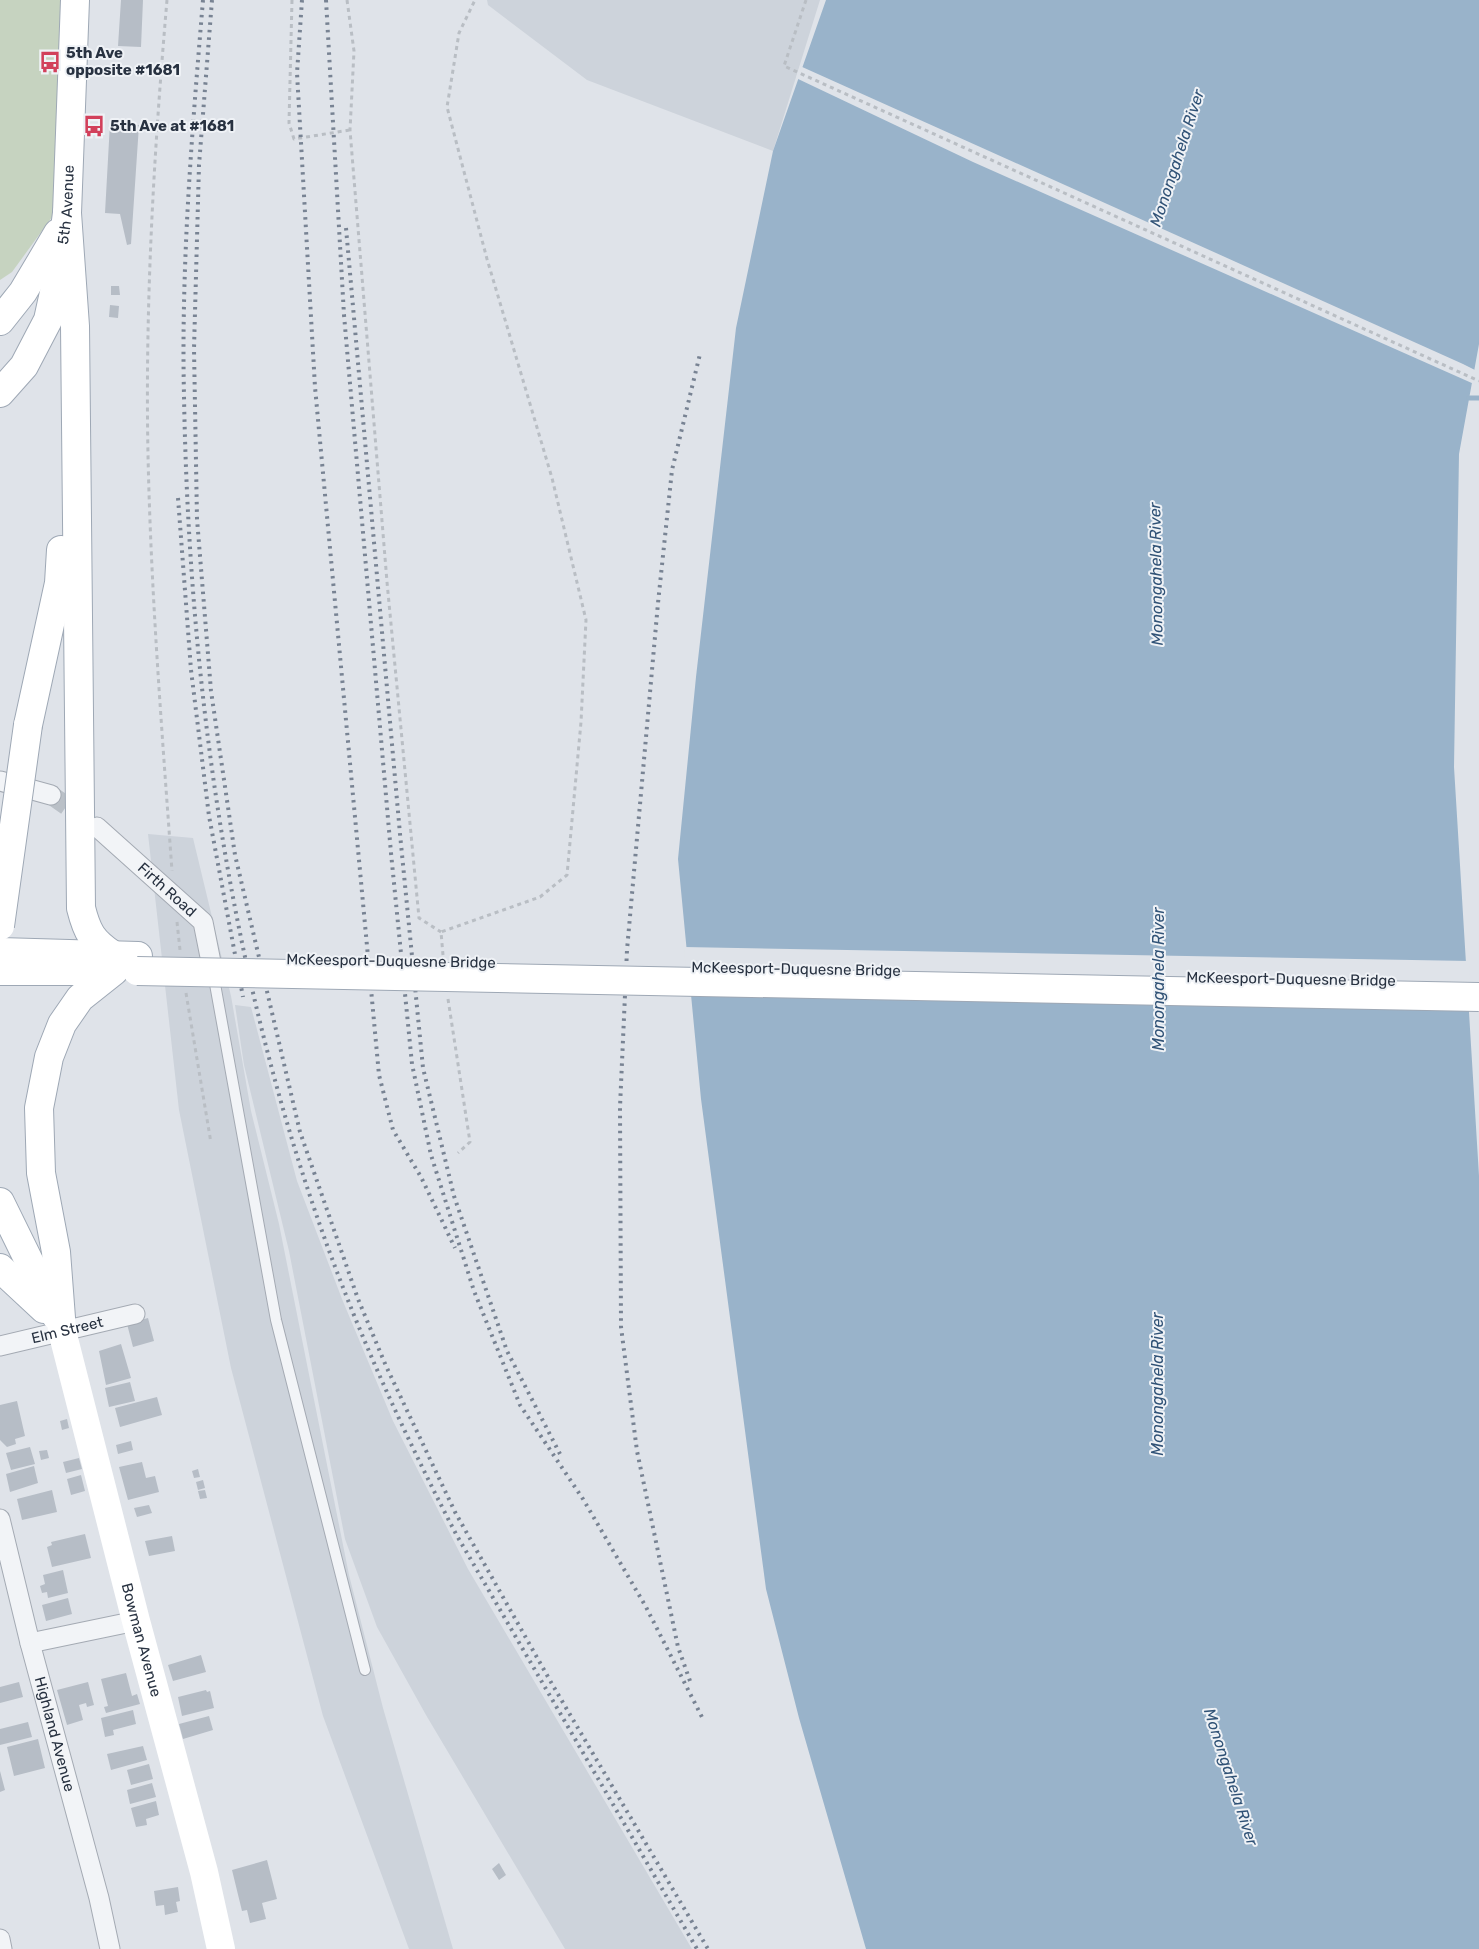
<svg xmlns="http://www.w3.org/2000/svg" width="1479" height="1949" font-family="Rubik,sans-serif">
<rect width="100%" height="100%" fill="#dfe3e9"/>
<path fill="#cdd3db" d="M487,0h333l-47,151 -186,-71 -99,-75z
M148,834l45,4 38,158 20,115 28,113 70,351 34,133 70,241h-44l-86,-233 -92,-348 -52,-258z
M235,1005l16,2 46,174 45,118 51,122 75,148 224,380h-127l-139,-234 -49,-88 -32,-88 -56,-288 -45,-186z"/>
<path fill="#c6d3c0" d="M0,0h66l-11,213 -43,59 -12,8z"/>
<path fill="#99b3ca" d="M826,0h653v344l-20,110 -5,313 25,409v773h-613l-67,-231 -33,-129 -65,-490 -23,-240 18,-182 40,-349 37,-177z"/>
<path fill="#dfe3e9" d="M800,66l663,298 14,7 -3,13 -501,-222 -177,-84z
M684,947l785,14 2,46 -783,-14z"/>
<g fill="none" stroke-linecap="round" stroke-linejoin="round">
<path stroke="#99b3ca" stroke-width="5" d="M1469,398h10"/>
</g>
<path fill="#b6bdc6" d="M121,0h22l-2,47 -23,-1z
M110,123l29,2 -8,119 -4,1 -7,-31 -15,-1z
M111,286h8l1,9h-9z
M110,305l9,1 -1,12 -9,-1z
M148,1318l6,23 -21,6 -6,-23z
M121,1344l10,34 -25,7 -7,-34z
M130,1382l5,19 -26,6 -4,-19z
M157,1397l5,18 -42,12 -5,-19z
M17,1401l8,35 -10,3 1,5 -9,3 -7,-7v-35z
M67,1419l2,9 -7,2 -2,-9z
M131,1441l2,9 -15,4 -2,-9z
M30,1447l5,17 -24,6 -5,-17z
M47,1450l2,8 -8,2 -2,-9z
M79,1458l3,11 -16,4 -3,-11z
M142,1462l4,16 9,-2 4,16 -31,8 -9,-33z
M34,1466l4,17 -28,9 -4,-18z
M198,1469l2,8 -6,1 -2,-7z
M81,1475l4,16 -14,4 -4,-16z
M203,1480l2,8 -7,2 -2,-8z
M52,1490l5,22 -35,8 -5,-21z
M205,1490l2,8 -7,1 -2,-8z
M149,1505l3,8 -15,4 -3,-9z
M85,1534l6,24 -39,9 -5,-20 5,-2 -1,-3z
M172,1536l3,15 -26,5 -4,-15z
M63,1570l5,23 -20,5 -1,-6 -5,1 -2,-7 5,-2 -2,-9z
M68,1598l4,16 -26,7 -4,-16z
M201,1655l5,17 -33,9 -5,-16z
M126,1673l6,23 5,-2 3,10 -34,9 -2,-6 4,-1 -7,-27z
M19,1682l4,15 -23,6v-16z
M88,1682l6,23 -7,2 -1,-4 -7,2 4,15 -16,5 -10,-35z
M206,1690l1,2 3,-1 4,17 -32,8 -4,-19z
M133,1710l3,14 -23,6 1,5 -9,2 -4,-19z
M209,1716l4,14 -30,9 -4,-15z
M28,1722l4,15 -32,8v-16z
M38,1739l7,29 -31,8 -7,-29z
M143,1746l4,14 -36,10 -4,-16z
M149,1764l4,15 -22,6 -4,-15z
M0,1771l5,19 -5,2z
M152,1783l4,14 -26,7 -3,-14z
M156,1801l3,14 -13,4 1,6 -11,2 -5,-19z
M267,1860l10,39 -15,4 4,16 -16,4 -3,-13 -5,1 -10,-41z
M499,1863l7,12 -7,5 -7,-11z
M178,1887l2,14 -4,1 2,10 -13,3 -1,-10 -8,1 -2,-15z"/>
<g fill="none" stroke-linecap="round" stroke-linejoin="round">
<path stroke="#bac0c7" stroke-width="19" stroke-dasharray="19 9" stroke-linecap="butt" d="M51,795l36,25"/>
<g stroke="#a4aab3" stroke-width="12">
<path id="lane" d="M213,973l63,347 89,350"/>
</g>
<g stroke="#a4aab3" stroke-width="21">
<g id="street">
<path d="M0,781l51,14"/>
<path id="s1" d="M97,827l106,95 9,45"/>
<path id="s2" d="M0,1346l135,-32"/>
<path id="s3" d="M0,1519l30,124 69,255 11,51"/>
<path d="M30,1643l106,-22"/>
<path d="M0,1939l2,10"/>
</g>
</g>
<g stroke="#9ea8b5" stroke-width="30">
<g id="primary">
<path d="M67,213l8,113 6,582c6,24 11,33 32,47"/>
<path d="M0,321l23,-29 35,-59"/>
<path id="s5" d="M0,393l24,-27 24,-46 12,-55 7,-52 8,-213"/>
<path d="M28,725l31,-142 2,-33"/>
<path d="M0,952l138,4"/>
<path d="M0,971h83"/>
<path d="M0,1202l56,114"/>
<path d="M0,1268l44,41"/>
<path d="M62,1331l-6,-79 -15,-79 -2,-65 10,-51 13,-33 18,-26 34,-27"/>
</g>
</g>
<path stroke="#b9bec4" stroke-width="3" stroke-dasharray="4 4" stroke-linecap="butt" d="M167,0c-13,151 -22,303 -19,455 3,139 14,277 24,416
M292,0l-3,123 5,16 56,-9
M347,0l7,51 -4,79 37,452 32,336 22,14
M806,0l-22,66 695,315
M177,922l3,28
M443,955l-2,-23 99,-35 27,-22 14,-153 5,-102 -34,-142 -65,-219 -40,-152 12,-74 16,-33
M186,993l25,150
M448,999l22,143 -12,11"/>
<use href="#lane" stroke="#f2f4f7" stroke-width="10"/>
<use href="#street" stroke="#f2f4f7" stroke-width="19"/>
<path stroke="#fff" stroke-width="28" id="s4" d="M62,1331l74,290 68,251 17,77"/>
<use href="#primary" stroke="#fff" stroke-width="28"/>
<path stroke="#788393" stroke-width="4" stroke-dasharray="2.5 5" stroke-linecap="butt" d="M203,0c-11,132 -22,264 -19,396 5,287 45,578 143,849 36,99 80,195 129,289l241,415
M212,0l-13,165 -5,184 3,170 14,172 24,164 65,277 58,167 28,67 69,146 97,172 156,265
M302,0l-5,73 18,314 64,688 14,55 28,47 34,71
M326,0l18,315 47,538 21,211 19,91 43,136 46,114 63,94 63,108 58,114
M346,228l54,606 23,234 31,128 53,155 53,103
M178,498l13,172 18,146 34,181
M690,1681l-12,-34 -41,-196 -16,-124 -1,-220 7,-157 31,-347 14,-133 28,-116"/>
<g stroke="#9ea8b5" stroke-width="30" stroke-linecap="butt">
<path id="primary-bridge" d="M0,926l28,-201
M137,971l1342,26"/>
</g>
<use href="#primary-bridge" stroke="#fff" stroke-width="28"/>
</g>
<defs>
<g id="bus-bare" transform="scale(1.725)"><path d="M-5-6H5V4H4V6H2V4H-2V6H-4V4H-5ZM-3.5-4V0h7V-4ZM-3.5 1.2v1.5H-2V1.2ZM2 1.2v1.5H3.5V1.2Z" fill="#d2405b" stroke="#eff2f6" stroke-width="2.5" paint-order="stroke"/></g>
</defs>
<g fill-rule="evenodd">
<use href="#bus-bare" x="50" y="62"/>
<use href="#bus-bare" x="94" y="126"/>
</g>
<g text-anchor="middle" dominant-baseline="central" stroke-width="4" stroke-linejoin="round" paint-order="stroke">
<g font-size="15" font-weight="bold" fill="#283241" stroke="#eff2f6" text-anchor="start">
<text x="66" y="53">5th Ave<tspan x="66" dy="17">opposite #1681</tspan></text>
<text x="110" y="126">5th Ave at #1681</text>
</g>
<g font-size="15" fill="#283241" stroke="#eff2f6">
<text stroke="none"><textPath href="#s5" startOffset="205">5th Avenue</textPath></text>
<text stroke="none"><textPath href="#s1" startOffset="94">Firth Road</textPath></text>
<text transform="translate(391 961) rotate(1)">McKeesport-Duquesne Bridge</text>
<text transform="translate(796 969) rotate(1)">McKeesport-Duquesne Bridge</text>
<text transform="translate(1291 979) rotate(1)">McKeesport-Duquesne Bridge</text>
<text stroke="none"><textPath href="#s2" startOffset="69">Elm Street</textPath></text>
<text stroke="none"><textPath href="#s4" startOffset="319">Bowman Avenue</textPath></text>
<text stroke="none"><textPath href="#s3" startOffset="222">Highland Avenue</textPath></text>
</g>
<g font-size="16" font-style="italic" fill="#305276" stroke="#eff2f6">
<text transform="translate(1177 158) rotate(-72)">Monongahela River</text>
<text transform="translate(1156 574) rotate(-91)">Monongahela River</text>
<text transform="translate(1158 979) rotate(-90)">Monongahela River</text>
<text transform="translate(1157 1384) rotate(-90)">Monongahela River</text>
<text transform="translate(1231 1777) rotate(72)">Monongahela River</text>
</g>
</g>
</svg>
